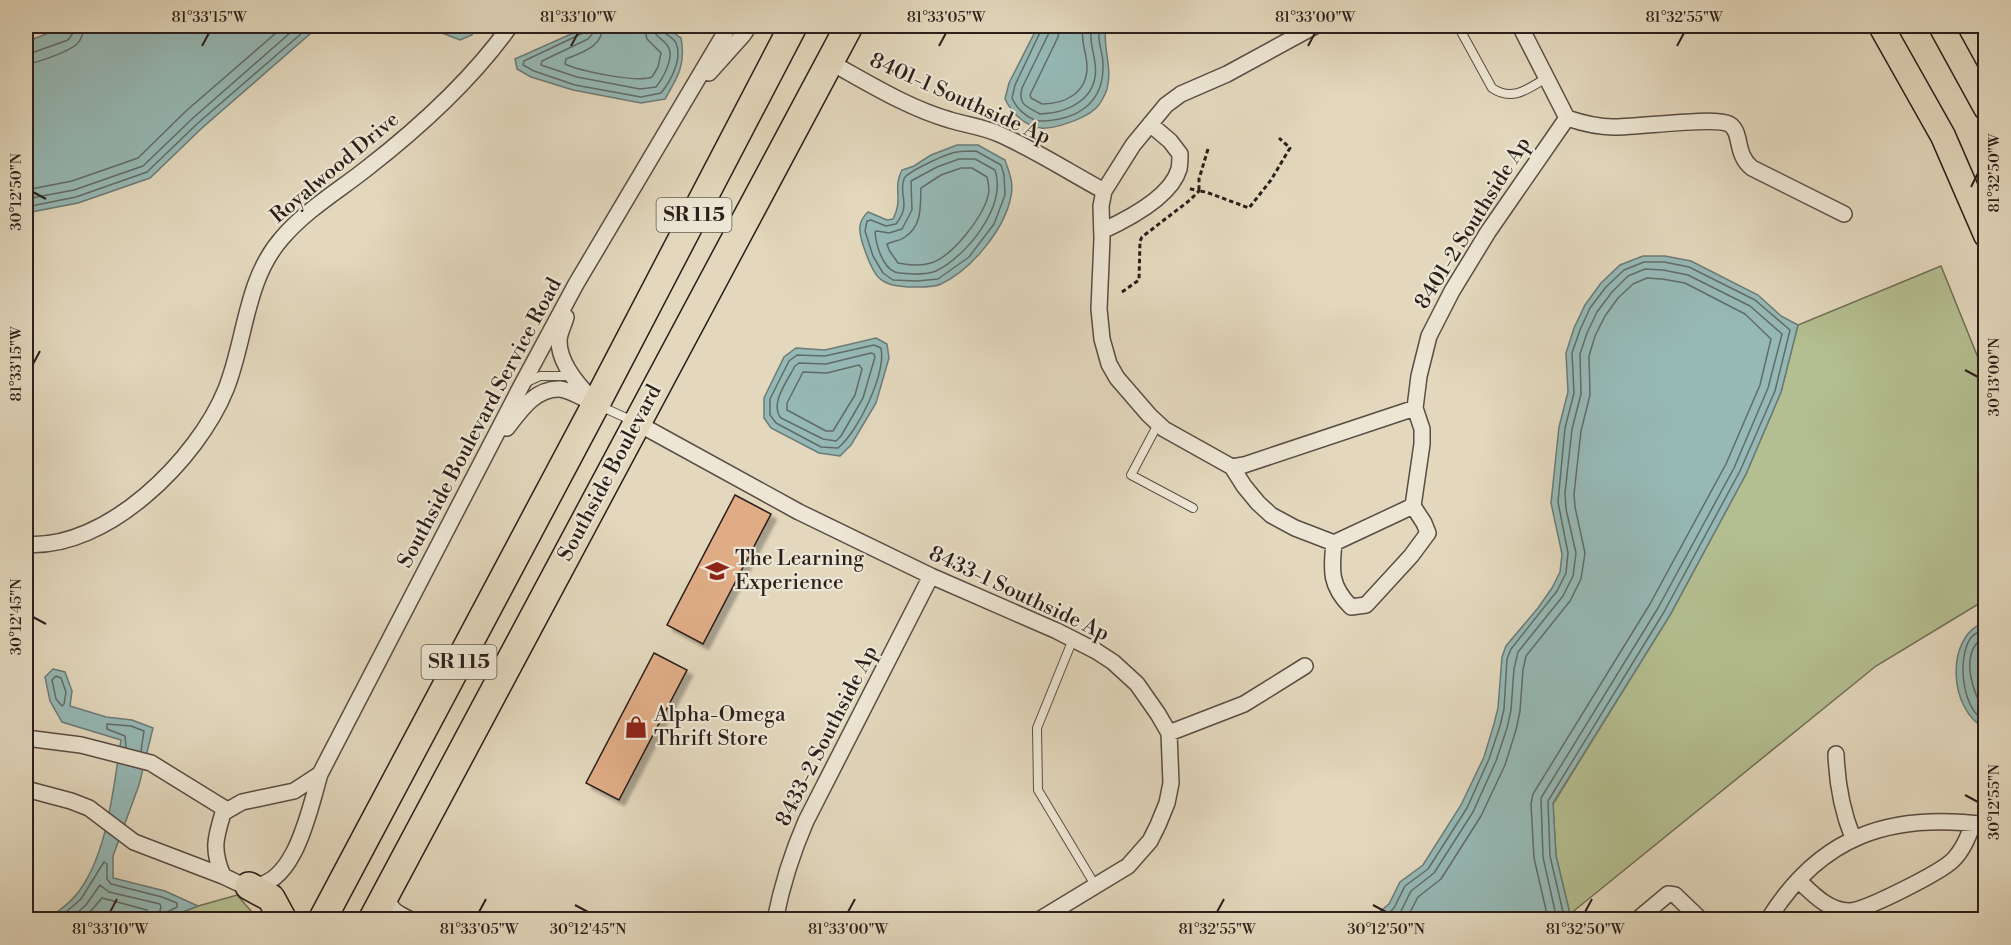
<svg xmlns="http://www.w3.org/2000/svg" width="2011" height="945" font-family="'Libre Bodoni',serif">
<defs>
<filter id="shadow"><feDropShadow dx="5.5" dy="5.5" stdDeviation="1.5" flood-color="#0004"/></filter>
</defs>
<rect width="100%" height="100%" fill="#e3d8bd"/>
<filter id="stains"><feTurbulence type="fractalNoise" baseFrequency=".00333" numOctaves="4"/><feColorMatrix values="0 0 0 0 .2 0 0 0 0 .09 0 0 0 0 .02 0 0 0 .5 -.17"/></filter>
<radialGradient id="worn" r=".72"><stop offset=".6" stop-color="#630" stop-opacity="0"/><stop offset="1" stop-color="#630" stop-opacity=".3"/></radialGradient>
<path fill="#b4bf91" stroke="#706f56" stroke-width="1.5" d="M1941,266l44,109v225l-109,66 -306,248 -14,-58 -3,-52 117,-189 76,-141 35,-82 17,-67z
M237,895l21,24 -94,1 34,-14z"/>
<path fill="#96b9b6" stroke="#6b7b78" stroke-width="1.5" d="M66,26h253l-117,102 -52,50 -72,25 -52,10v-171z
M424,26h50l-2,9 -12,5z
M589,26h75l17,12c5,26 -3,39 -16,61l-24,4 -68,-13 -42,-13 -14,-8 -2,-10z
M1038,26h68c-4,21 7,41 1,63 -2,6 -7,16 -12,20 -11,10 -46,23 -60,18 -14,-5 -24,-16 -30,-28l4,-16z
M957,145h21l27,15c4,11 9,24 6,36 -6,33 -40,74 -70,88 -8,4 -22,3 -32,3 -11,-1 -21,-1 -30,-9 -8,-8 -12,-22 -16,-33 -4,-13 -6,-23 5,-33l19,8 6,-1c11,-21 -1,-30 9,-49l12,-4 17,-11z
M1643,256h22l26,5 67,34 23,21 17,9 -17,67 -35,82 -76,141 -117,188 3,53 14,58 -4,6 -195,-1 18,-15 11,-22 23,-17 38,-60 23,-48 10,-33 4,-16 4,-51 4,-11 32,-38 14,-20 8,-16 2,-18 -11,-51 8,-76 9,-35 -2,-39 8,-25 11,-23 16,-22 19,-18z
M876,338l11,6 2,14 -13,45 -25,42 -11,11 -21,-3 -48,-25 -7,-10v-20l20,-41 12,-9 29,2z
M1985,622h1l-1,106c-36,-17 -41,-92 0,-106z
M53,669l12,3 7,19 -2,15 36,11 26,3 21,8 -14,57 -26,71v22l52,13 33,15 -34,13h-116c9,-7 21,-15 28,-24 32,-39 37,-107 45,-155l-59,-18 -12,-21 -5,-24z"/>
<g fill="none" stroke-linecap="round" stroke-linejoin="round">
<path stroke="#606c68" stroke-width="1.5" d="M586,26l-3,7 -59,28 -1,4 11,6 41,14 66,12 20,-4c9,-11 22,-34 15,-50 -4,-8 -14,-8 -15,-17
M594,26l-1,7 -5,6 -46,22 -1,4 36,12 63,12 16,-2c7,-9 20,-31 11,-42 -6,-8 -13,-8 -14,-19
M603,26c-1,21 -20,26 -37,33l-1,5c15,7 72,19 87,13l6,-10 3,-14 -14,-14 -3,-13
M1043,26l-28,59 -3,13c5,12 19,24 32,23 34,-2 59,-18 59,-54 1,-16 -7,-23 -3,-41
M1051,26l-2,7 -27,55c-4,17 4,18 18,26 29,-1 60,-16 55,-51 -2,-14 -6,-23 -3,-37
M1060,26l-2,11 -28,58 1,3 11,6c23,0 45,-11 45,-37 0,-15 -7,-24 -4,-41
M26,55l42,-15 5,-7 2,-7
M26,64c11,-1 42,-12 51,-20 5,-5 6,-11 7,-18
M976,151l25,14 3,10 1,20 -11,29 -25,33 -31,22 -21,2 -24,-1 -10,-7 -10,-17 -8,-25 2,-10 4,-1 15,6 10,-2c16,-21 2,-28 8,-45 2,-7 44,-26 53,-27 6,-1 13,-1 19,-1z
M959,159h16l20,11c12,36 -28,86 -59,101 -6,3 -16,3 -23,3 -5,-1 -13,0 -18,-2 -13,-5 -19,-28 -20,-40l2,-1 12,2 13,-4 10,-19 -1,-29 26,-14z
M961,168h11l15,9c1,4 2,10 2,14 -3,23 -36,65 -58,72 -10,3 -23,2 -33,0l-9,-13 -2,-6c6,-3 13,-3 18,-7 18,-12 15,-32 16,-49l20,-13z
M26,190l46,-9 66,-23 48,-47 98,-85
M26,199l48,-9 69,-24 50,-48 105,-92
M26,207l50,-10 71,-25 51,-49 112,-97
M874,345l7,3c5,26 -23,84 -43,100l-17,-1 -45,-24 -6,-8v-16l19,-38 8,-6 28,1z
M871,353l3,1 1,3 -12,41 -22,38 -5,5 -13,-2 -42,-21c-12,-14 7,-38 14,-52l4,-3 27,1z
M859,365l3,4 -7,26 -22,36h-7l-39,-21v-7l16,-31 24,1z
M1986,628c-6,3 -12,5 -16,11 -13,21 -8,71 16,83
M1986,636c-28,14 -14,58 0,77
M56,676l5,2 5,14 -2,12 -2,2 -6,-7 -4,-19z
M126,747l-1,-11 -18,-7v-5l24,2 13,5 -3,20
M57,920l24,-21 23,-37 3,2v15l4,5 51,13 15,6v4l-10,5 -2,8
M69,920l17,-15 14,-20 9,7 51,12 1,3 -4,13
M83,920l19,-22 45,12 1,10
M1382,920l12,-12 11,-22 23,-17 39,-61 22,-49 11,-33 4,-17 3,-50 4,-10 46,-58 9,-18 2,-20 -10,-51 7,-74 9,-35 -2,-40 8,-23 10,-22 16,-21 18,-17 20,-8h20l25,5 66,33 35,30 -15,61 -35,80 -76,141 -116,189 2,55 13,56 -2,8
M1394,920l7,-9 10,-20 23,-18 39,-61 23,-51 11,-33 4,-18 3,-41 4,-17 45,-56 10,-20 3,-23 -10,-44 -1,-16 7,-64 9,-35 -1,-40 7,-21 10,-21 15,-20 16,-16 17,-7 18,1 25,5 62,31 32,28 -14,54 -34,80 -76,140 -117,190 2,59 12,54 -1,9
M1406,920l12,-23 23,-18 40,-63 24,-51 11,-35 4,-19 3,-41 3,-14 44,-55 11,-22 4,-26 -10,-46 -1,-13 7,-63 9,-36 -1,-39 6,-20 10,-20 13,-18 15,-14 14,-6 15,1 23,4 60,31 26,25 -11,46 -34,79 -76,140 -117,190 -2,10 3,54 12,52 -1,10"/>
</g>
<path fill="#dfac86" stroke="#2b1f1b" stroke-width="1.5" filter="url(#shadow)" d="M735,495l36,19 -68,130 -36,-19z
M654,653l33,17 -68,130 -33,-17z"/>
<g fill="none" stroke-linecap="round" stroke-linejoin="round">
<g stroke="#594d44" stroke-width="10">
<path id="lane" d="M1458,26l34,62c20,14 36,1 54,-10
M525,383l15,-7h31
M600,406l33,15
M1158,424l-27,51 62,33
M1073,639l-36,89 1,62 57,95"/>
</g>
<g stroke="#594d44" stroke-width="18">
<path id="street" d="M1315,26l-88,48 -46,20 -15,11 -33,40 -29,46 -3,15 1,33 -3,70 3,30 7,25 8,14 32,37 15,14 68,38 12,19 14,17 13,12 24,13 39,15
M1520,26l47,92
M830,62c38,21 78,46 120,58 16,5 33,7 49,14 36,16 70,38 105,57
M709,73l34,-38 6,-9
M1567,118c15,5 29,9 46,9 22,1 101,-11 116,-3 14,8 5,30 23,44l92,46
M1102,231c24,-11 69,-34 77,-62 1,-5 1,-10 1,-15l-10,-13 -20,-17
M566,317c-2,8 -7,16 -7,24 0,22 18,43 33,58
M637,423l162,89 132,64 126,55 39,20 17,11 24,22 21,30 11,19 2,50 -4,20 -9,22 -8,16 -22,25 -89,54
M507,428c13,-17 28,-40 53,-39 11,1 25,11 36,15
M1232,467l12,-2 171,-57
M1334,543c-3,28 -4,43 17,64l15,-2 45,-49 17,-23 -4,-10 -11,-17 9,-62v-15l-7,-21 4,-32 10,-40 23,-45 36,-59 79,-114
M1334,543l79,-37
M26,544c80,7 172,-85 200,-155 20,-50 19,-109 56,-151 24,-28 56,-47 84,-69 54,-42 105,-88 144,-143
M1169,733l75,-29 61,-38
M26,738l55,7 70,18 76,47
M1836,754c1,30 6,57 17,84
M320,774l-26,17 -52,11 -19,11c-8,26 -11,37 0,63 7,3 18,10 26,10 46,3 61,-79 71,-112l198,-382 58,-108 153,-258
M26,789l45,12 18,7 45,34 89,34
M1798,880c14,13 30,31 51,31 16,0 92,-39 104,-51 10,-10 15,-23 20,-36
M387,893c3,18 8,19 24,27
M775,920c7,-35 17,-67 31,-99l125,-245
M1637,920l31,-26 7,1 26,25
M1768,920c52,-84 122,-108 218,-95"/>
</g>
<g stroke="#2b1f1b" stroke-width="27">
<path id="primary" d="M1881,26l62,110 43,99
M1941,26l45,82"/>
</g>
<g stroke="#2b1f1b" stroke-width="30">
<path id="highway" d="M249,886l22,12 12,22
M322,920l274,-516 197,-378
M372,920l477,-894"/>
</g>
<path stroke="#2b1f1b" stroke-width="3" stroke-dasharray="4.5 3" stroke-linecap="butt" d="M1208,149l-9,30v12l7,1 43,16 22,-28 19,-32 -11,-10
M1122,292l17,-12 1,-39 2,-4 48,-37 9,-9 -12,-3"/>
<use href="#lane" stroke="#ede6d4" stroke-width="8"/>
<use href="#street" stroke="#ede6d4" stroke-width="15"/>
<use href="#primary" stroke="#e3d8bd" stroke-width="24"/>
<use href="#highway" stroke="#e3d8bd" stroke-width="27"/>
</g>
<path fill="none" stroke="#2b1f1b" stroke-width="2" d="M202,46l7,-13M571,46l7,-13M939,46l7,-13M1308,46l7,-13M1677,46l7,-13M1971,187l7,-14M33,192l13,7M33,364l7,-13M1965,370l13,7M33,617l13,7M1965,795l13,7M575,905l13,7M1373,905l13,7M110,912l7,-13M479,912l7,-13M848,912l7,-13M1217,912l7,-13M1585,912l7,-13"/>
<defs>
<g id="school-bare" transform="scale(1.8)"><path d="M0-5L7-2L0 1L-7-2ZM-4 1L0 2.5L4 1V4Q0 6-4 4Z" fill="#8f2418" stroke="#ede6d4" stroke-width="2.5" paint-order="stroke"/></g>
<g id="shop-bare" transform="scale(1.8)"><path d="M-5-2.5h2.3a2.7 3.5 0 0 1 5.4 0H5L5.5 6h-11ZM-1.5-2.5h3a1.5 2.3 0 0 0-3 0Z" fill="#8f2418" stroke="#ede6d4" stroke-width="2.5" paint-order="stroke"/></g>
</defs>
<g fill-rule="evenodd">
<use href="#school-bare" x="717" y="571"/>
<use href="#shop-bare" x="636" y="727"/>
</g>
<g text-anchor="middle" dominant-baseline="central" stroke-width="4.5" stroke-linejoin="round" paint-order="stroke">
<g fill="#ede6d4" stroke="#655b52" stroke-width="1.5">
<rect x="656.5" y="198" width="75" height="34" rx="4.5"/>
<rect x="421.5" y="645" width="75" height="34" rx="4.5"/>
</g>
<g font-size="20" font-weight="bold" fill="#2b1f1b">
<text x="694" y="215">SR 115</text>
<text x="459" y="662">SR 115</text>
</g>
<g font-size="21" fill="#2b1f1b" stroke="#ede6d4">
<text transform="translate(960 99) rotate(24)">8401-1 Southside Ap</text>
<text transform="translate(335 168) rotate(-40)">Royalwood Drive</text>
<text transform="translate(1473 223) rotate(-58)">8401-2 Southside Ap</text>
<text transform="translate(480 423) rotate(-62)">Southside Boulevard Service Road</text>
<text transform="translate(610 473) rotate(-62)">Southside Boulevard</text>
<text transform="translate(1019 594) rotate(25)">8433-1 Southside Ap</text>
<text transform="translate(827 736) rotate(-63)">8433-2 Southside Ap</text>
</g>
<g font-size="21" fill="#2b1f1b" stroke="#ede6d4" text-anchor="start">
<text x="735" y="559">The Learning<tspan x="735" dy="24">Experience</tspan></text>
<text x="654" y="715">Alpha-Omega<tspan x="654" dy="24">Thrift Store</tspan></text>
</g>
</g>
<rect width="2011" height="945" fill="none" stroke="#e3d8bd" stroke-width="66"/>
<rect x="33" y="33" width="1945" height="879" fill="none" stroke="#2b1f1b" stroke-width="2"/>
<g font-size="15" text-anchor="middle" fill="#2b1f1b">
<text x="209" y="22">81°33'15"W</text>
<text x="578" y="22">81°33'10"W</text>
<text x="946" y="22">81°33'05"W</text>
<text x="1315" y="22">81°33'00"W</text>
<text x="1684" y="22">81°32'55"W</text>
<text transform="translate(1994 173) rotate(-90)" y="5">81°32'50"W</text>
<text transform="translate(16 192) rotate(-90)" y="5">30°12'50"N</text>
<text transform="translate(16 364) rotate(-90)" y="5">81°33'15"W</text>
<text transform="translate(1994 377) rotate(-90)" y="5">30°13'00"N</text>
<text transform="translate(16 617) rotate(-90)" y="5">30°12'45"N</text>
<text transform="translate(1994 802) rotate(-90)" y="5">30°12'55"N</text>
<text x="110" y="934">81°33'10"W</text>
<text x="479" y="934">81°33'05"W</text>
<text x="588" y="934">30°12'45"N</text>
<text x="848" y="934">81°33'00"W</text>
<text x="1217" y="934">81°32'55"W</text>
<text x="1386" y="934">30°12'50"N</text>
<text x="1585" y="934">81°32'50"W</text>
</g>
<rect width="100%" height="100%" filter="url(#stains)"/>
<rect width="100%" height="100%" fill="url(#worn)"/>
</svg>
